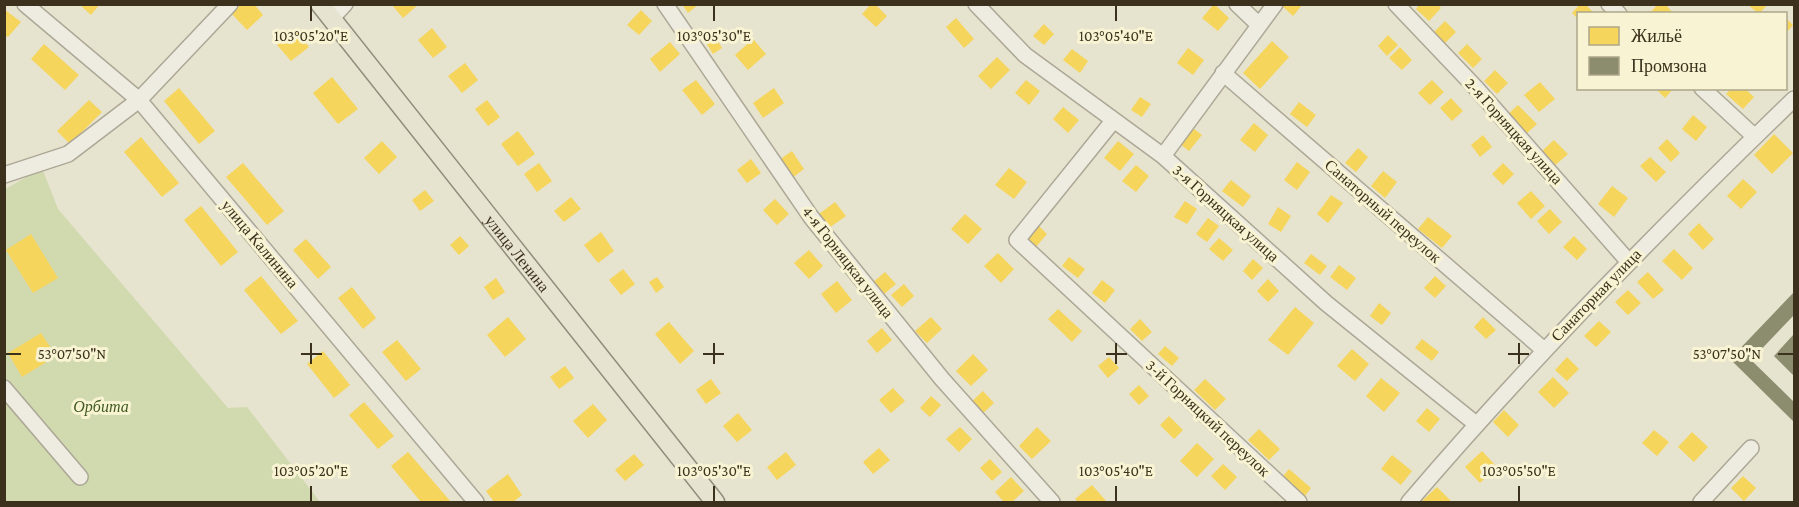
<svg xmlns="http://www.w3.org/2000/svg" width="1799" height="507" font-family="'Crimson Pro',serif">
<rect width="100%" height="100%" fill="#e6e3ce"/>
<path fill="#d1d9af" d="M42,168l16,41 170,199 19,-1 73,95h-315l-1,-312z"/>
<path fill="#f6d55c" d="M79,4h21l-9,11z
M241,4h13l9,11 -16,15 -16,-17z
M391,4h28l-16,14z
M682,4h17l-11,9z
M871,4h4l12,12 -11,11 -14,-13z
M1214,4l15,14 -11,13 -16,-13z
M1280,4h23l-10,12z
M1420,4h17l4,4 -12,13 -13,-12z
M1580,4h5l10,10h-17v5l-6,-6z
M1658,4h7l9,10h-25z
M1747,4h21l-9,10z
M4,9l17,13 -13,15 -4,-2z
M641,10l11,11 -13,14 -12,-10z
M956,18l18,21 -10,9 -18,-21z
M1786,18l7,7 -7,8z
M1445,21l11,11 -14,14 -11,-11z
M1044,24l10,10 -10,11 -11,-9z
M432,28l15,19 -14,11 -15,-18z
M295,30l14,17 -18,14 -14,-16z
M712,32l10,16 -9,6 -10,-16z
M1388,35l10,10 -11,11 -9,-10z
M753,39l13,15 -18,16 -13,-15z
M1272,41l17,16 -29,32 -17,-16z
M670,42l10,12 -20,18 -10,-13z
M44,44l35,31 -14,15 -34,-31z
M1467,44l15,15 -9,9 -15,-15z
M1400,47l12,13 -10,10 -13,-12z
M1188,48l16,12 -11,15 -16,-12z
M1072,49l16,12 -8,12 -17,-13z
M997,57l13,13 -19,19 -13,-13z
M465,63l13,17 -16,13 -14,-17z
M1495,70l13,13 -11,11 -13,-13z
M332,77l26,32 -20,15 -25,-31z
M696,80l19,24 -13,11 -20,-25z
M1026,80l14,11 -11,14 -14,-12z
M1432,80l12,12 -14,13 -12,-12z
M1540,82l15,17 -16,13 -15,-17z
M179,88l36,43 -16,13 -35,-43z
M774,88l10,15 -21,15 -10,-15z
M1655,88h19l-9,10z
M1732,88h12l10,9 -11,12 -17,-15z
M1140,97l11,7 -9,13 -11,-7z
M1451,98l12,13 -11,10 -12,-13z
M89,100l13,12 -32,32 -13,-13z
M487,100l13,17 -12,9 -13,-17z
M1299,102l17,13 -9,12 -17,-13z
M1518,105l19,19 -12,11 -19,-19z
M1063,107l16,13 -11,13 -15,-14z
M1693,115l14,12 -11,14 -14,-12z
M1254,123l14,12 -13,17 -15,-12z
M1189,125l13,10 -13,16 -13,-10z
M518,131l17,23 -17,12 -17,-22z
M1774,134l19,19 -21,21 -18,-19z
M1483,135l9,12 -12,10 -9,-12z
M141,137l38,46 -17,14 -38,-45z
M1667,139l13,14 -9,9 -13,-14z
M1554,140l14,14 -15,13 -13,-14z
M382,141l15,16 -18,17 -15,-16z
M1118,141l16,13 -14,17 -16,-13z
M1358,148l10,9 -12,15 -11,-9z
M792,151l12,18 -12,9 -13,-18z
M1650,157l16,15 -10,10 -16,-16z
M751,159l10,14 -14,10 -10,-13z
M1297,162l13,10 -13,18 -13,-10z
M243,163l41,48 -17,14 -41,-48z
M539,163l13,18 -15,11 -13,-18z
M1503,163l11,11 -11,11 -11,-11z
M1136,165l13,11 -13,16 -14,-11z
M1009,168l18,14 -13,17 -19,-14z
M1383,171l14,11 -12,16 -14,-12z
M1743,179l14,13 -16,17 -14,-13z
M1231,180l20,16 -8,11 -21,-16z
M1612,186l16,12 -14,19 -16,-13z
M425,190l9,11 -14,10 -8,-11z
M1531,191l14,15 -14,13 -14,-16z
M1331,195l12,8 -15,20 -11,-9z
M571,197l10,12 -17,13 -10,-11z
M775,199l14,15 -12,11 -14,-15z
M1185,201l12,8 -10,15 -13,-7z
M835,202l11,14 -17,12 -10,-14z
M201,206l37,46 -17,14 -37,-46z
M1278,207l13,9 -10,16 -13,-8z
M1550,209l12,13 -13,12 -12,-13z
M965,214l17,15 -14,15 -17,-15z
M1428,217l24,19 -10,12 -24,-19z
M1208,218l11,8 -12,16 -11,-8z
M1699,223l15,16 -11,11 -15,-16z
M1037,224l10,10 -11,13 -11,-10z
M601,232l13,19 -16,12 -14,-18z
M31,234l27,44 -25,15 -27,-43z
M460,236l9,10 -10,9 -9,-10z
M1574,236l13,13 -10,11 -14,-13z
M1219,238l14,12 -10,11 -14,-12z
M306,239l25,28 -13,12 -25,-29z
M1674,249l19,19 -11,12 -20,-19z
M809,250l14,16 -14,13 -15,-16z
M998,253l16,16 -13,14 -17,-17z
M1311,254l16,12 -7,9 -16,-12z
M1069,257l16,12 -7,9 -16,-12z
M1253,259l10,9 -11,12 -9,-9z
M1339,265l17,13 -9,12 -17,-13z
M623,269l12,15 -14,11 -12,-15z
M885,272l11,12 -13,11 -11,-12z
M1648,272l16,18 -11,9 -16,-17z
M261,276l37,45 -17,13 -37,-44z
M1435,276l11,10 -11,12 -11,-10z
M657,277l7,10 -8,6 -7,-11z
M496,278l9,14 -12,8 -9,-13z
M1268,279l11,12 -11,11 -11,-11z
M1102,280l13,10 -10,13 -13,-10z
M837,281l15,19 -16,13 -15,-19z
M904,284l10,12 -12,11 -11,-12z
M352,287l24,31 -13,11 -25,-31z
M1628,290l13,13 -13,12 -13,-13z
M1379,303l12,10 -9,12 -12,-9z
M1295,307l19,16 -26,32 -20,-15z
M1058,309l24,22 -10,11 -24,-23z
M508,317l18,22 -21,18 -18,-22z
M931,317l11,12 -15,14 -12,-12z
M1483,317l13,13 -10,9 -12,-12z
M1140,319l12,13 -10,9 -12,-12z
M1599,321l12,11 -15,15 -12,-11z
M669,322l25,29 -14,13 -25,-30z
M882,328l10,12 -15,13 -10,-12z
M41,333l15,23 -34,21 -14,-24z
M1422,339l17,13 -7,9 -17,-13z
M397,340l24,29 -15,12 -24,-29z
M1165,346l14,12 -7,8 -14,-12z
M1352,349l17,15 -14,17 -18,-15z
M323,351l27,34 -16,13 -27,-34z
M973,354l15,16 -17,16 -15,-15z
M1109,357l10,11 -11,10 -10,-12z
M1567,357l12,12 -12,12 -12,-11z
M565,366l9,12 -15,11 -9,-12z
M1553,377l16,16 -15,15 -16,-16z
M1381,378l19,15 -16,19 -18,-16z
M711,379l10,14 -15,11 -10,-14z
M1205,379l21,20 -11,11 -21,-20z
M1139,385l10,11 -10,9 -10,-11z
M893,388l12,13 -14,12 -12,-13z
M983,391l11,12 -14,13 -11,-12z
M931,396l10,9 -11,12 -10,-9z
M364,402l30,34 -16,13 -29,-34z
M593,404l14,16 -19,18 -15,-17z
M1427,408l13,11 -11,13 -13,-11z
M1504,410l15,15 -11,12 -15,-15z
M738,413l14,17 -15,12 -14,-16z
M1169,416l14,14 -9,9 -14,-14z
M960,427l12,12 -13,13 -13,-13z
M1037,427l14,14 -19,18 -13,-13z
M1259,429l21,20 -11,11 -21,-20z
M1654,430l15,12 -12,14 -15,-13z
M1692,432l16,15 -14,15 -16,-15z
M1197,443l17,16 -17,18 -17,-16z
M879,448l11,12 -17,14 -10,-12z
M1482,451l15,16 -17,16 -15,-16z
M408,452l43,50h-30l-30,-36z
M786,452l10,13 -19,15 -10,-13z
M634,454l10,11 -19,16 -10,-11z
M1392,455l20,16 -11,14 -20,-16z
M990,459l12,13 -10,9 -12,-13z
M1223,464l14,13 -12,13 -14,-14z
M1289,469l22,19 -9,12 -23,-19z
M508,474l14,21 -9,7h-19l-8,-11z
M1743,476l13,12 -12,13 -13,-13z
M1011,477l13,14 -12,11h-8l-9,-10z
M1092,485l15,17h-29l-3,-3z
M1437,487l15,15 -30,-1z"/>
<path fill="#8c8c6e" d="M1794,292v23l-43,45 43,42v20l-64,-63z
M1794,334v42l-20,-20z"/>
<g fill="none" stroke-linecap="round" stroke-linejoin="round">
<g stroke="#aca796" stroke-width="18">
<path id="minor" d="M25,4l114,96 337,402
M665,4l146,213 131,162 110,123
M976,4l49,51 138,101 163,147 150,121
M1237,4l22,21
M1396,4l80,84 152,173
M1609,4l10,10
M332,18l13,-14
M1223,73l321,277
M1702,88l53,49
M1113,121l-96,119 282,262
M1163,156l112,-152
M4,175l64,-21 71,-54 91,-96
M4,388l76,89
M1409,502c121,-142 251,-274 385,-403
M1701,502l50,-54"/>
</g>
<g stroke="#918d7d" stroke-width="21">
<g id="major">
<path id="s1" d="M320,4l395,498"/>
</g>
</g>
<use href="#minor" stroke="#eeece0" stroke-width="15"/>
<use href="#major" stroke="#e6e3d1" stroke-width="18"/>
</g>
<path fill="none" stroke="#3c311d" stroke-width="2" d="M311,6v15M714,6v15M1116,6v15M311,343v21M714,343v21M1116,343v21M1519,343v21M6,354h15M301,354h21M703,354h21M1106,354h21M1508,354h21M1778,354h15M311,486v15M714,486v15M1116,486v15M1519,486v15"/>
<g text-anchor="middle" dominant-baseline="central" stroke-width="6" stroke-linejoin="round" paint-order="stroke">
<g font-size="16" fill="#3c311d" stroke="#f8f4d3">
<text transform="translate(1514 131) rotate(48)">2-я Горняцкая улица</text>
<text transform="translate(1383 211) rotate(41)">Санаторный переулок</text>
<text transform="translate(1226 213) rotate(42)">3-я Горняцкая улица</text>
<text transform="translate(260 244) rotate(50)">улица Калинина</text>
<text stroke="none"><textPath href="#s1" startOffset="318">улица Ленина</textPath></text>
<text transform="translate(848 262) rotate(52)">4-я Горняцкая улица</text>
<text transform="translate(1596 295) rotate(-46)">Санаторная улица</text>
<text transform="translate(1208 418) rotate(43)">3-й Горняцкий переулок</text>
</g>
<g font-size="16" font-style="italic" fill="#425a22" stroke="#f8f4d3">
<text x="101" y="406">Орбита</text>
</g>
</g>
<g font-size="15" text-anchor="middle" fill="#3c311d" stroke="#f8f4d3" stroke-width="6" stroke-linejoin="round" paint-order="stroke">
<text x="311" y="41">103°05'20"E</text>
<text x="714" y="41">103°05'30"E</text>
<text x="1116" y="41">103°05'40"E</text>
<text x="72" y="359">53°07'50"N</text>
<text x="1727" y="359">53°07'50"N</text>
<text x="311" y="476">103°05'20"E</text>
<text x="714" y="476">103°05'30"E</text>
<text x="1116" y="476">103°05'40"E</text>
<text x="1519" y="476">103°05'50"E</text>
</g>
<rect width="1799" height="507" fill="none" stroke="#3c311d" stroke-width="12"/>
<rect x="1577" y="12" width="210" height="78" fill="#f8f4d3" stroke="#ada68a" stroke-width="1.5"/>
<rect x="1589" y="27" width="30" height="18" fill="#f6d55c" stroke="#ada68a" stroke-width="1.5"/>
<text x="1631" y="42" font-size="18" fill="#3c311d">Жильё</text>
<rect x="1589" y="57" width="30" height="18" fill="#8c8c6e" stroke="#ada68a" stroke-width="1.5"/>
<text x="1631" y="72" font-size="18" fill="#3c311d">Промзона</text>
</svg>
